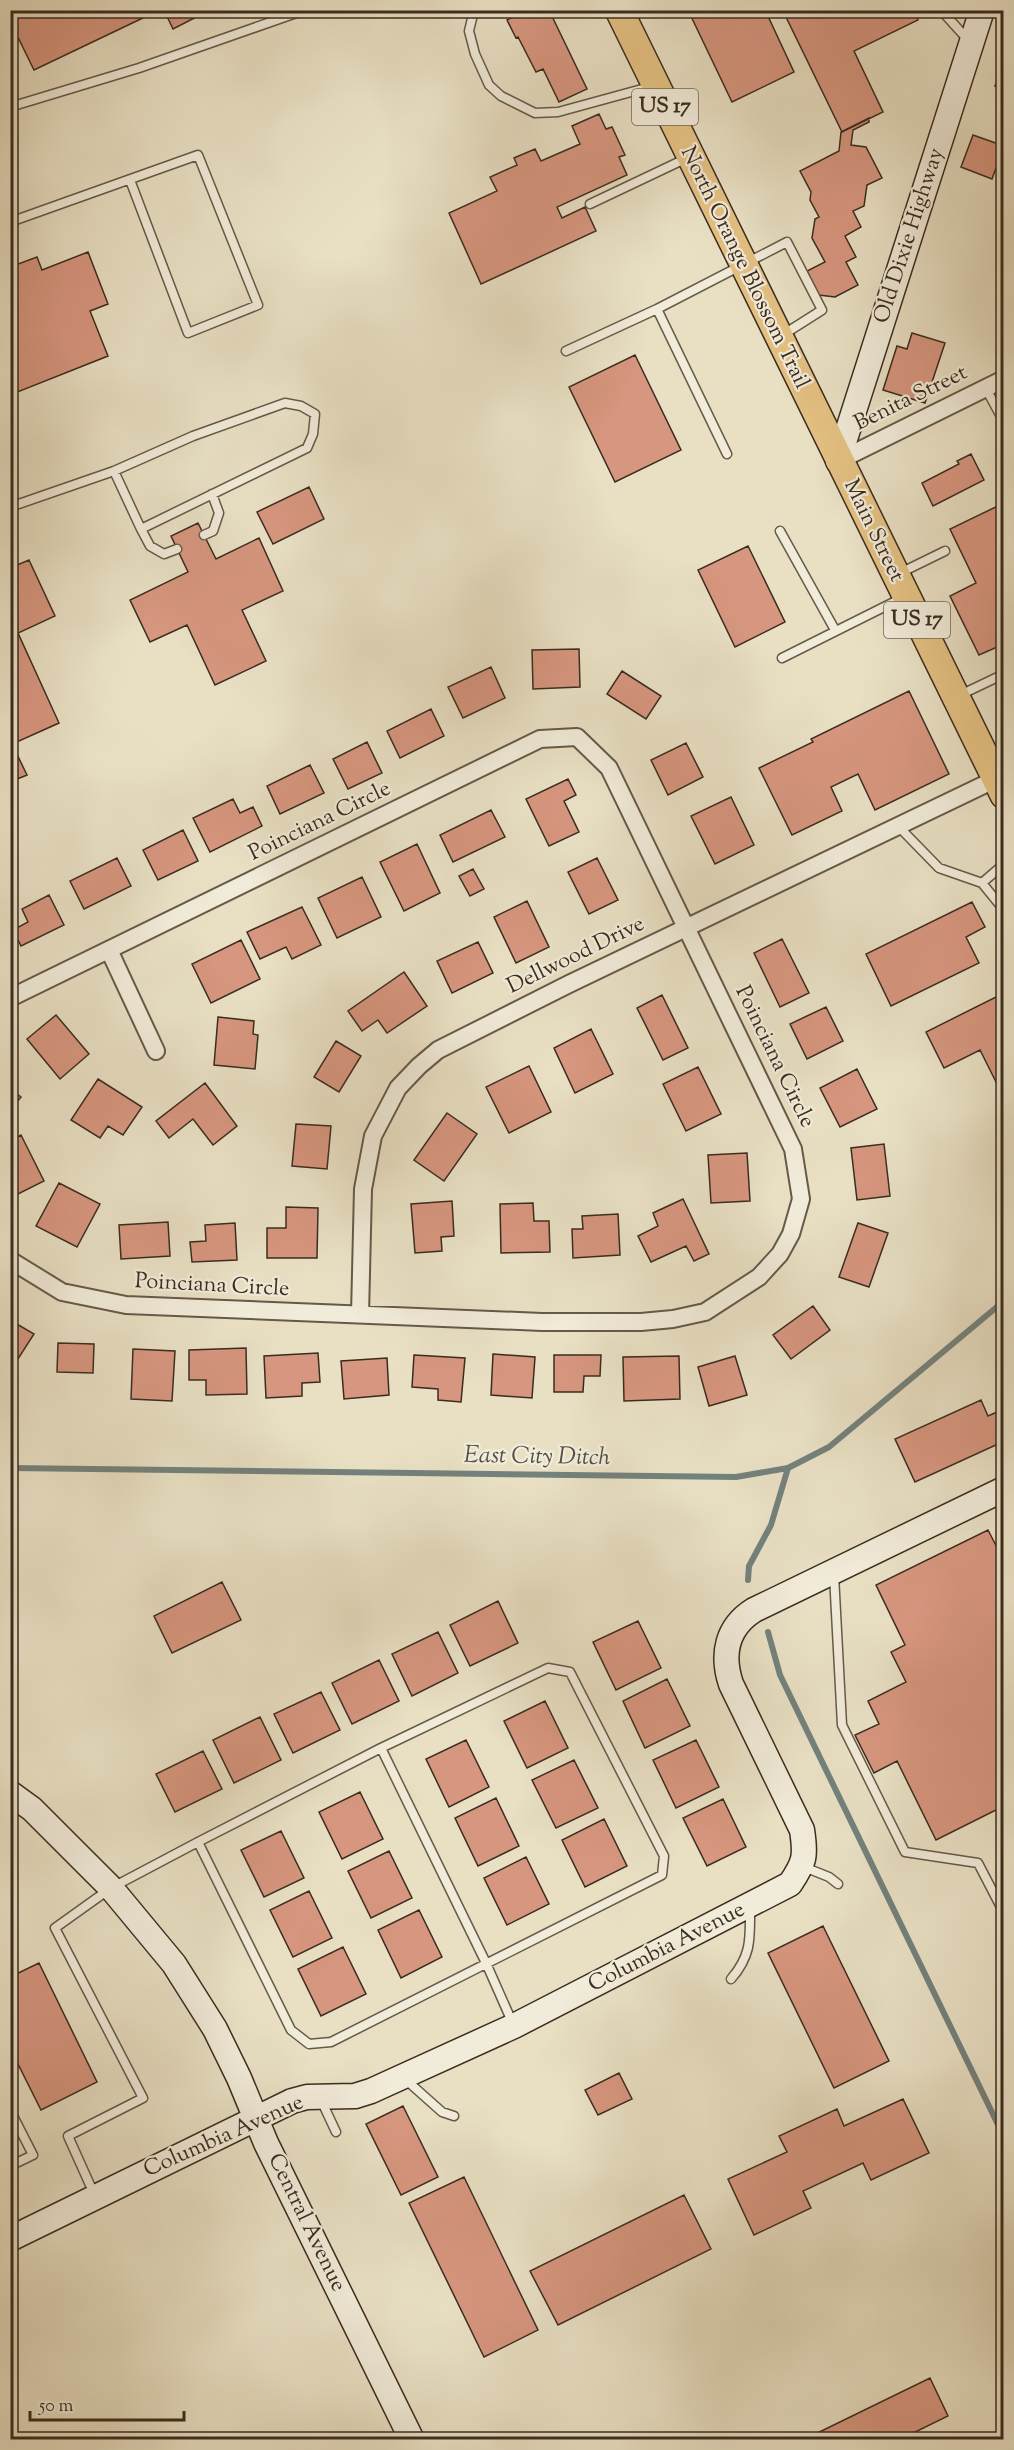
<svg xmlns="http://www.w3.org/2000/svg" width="1014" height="2450" font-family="'Sorts Mill Goudy',serif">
<rect width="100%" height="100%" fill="#e9e0c4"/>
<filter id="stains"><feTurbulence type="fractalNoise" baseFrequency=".00333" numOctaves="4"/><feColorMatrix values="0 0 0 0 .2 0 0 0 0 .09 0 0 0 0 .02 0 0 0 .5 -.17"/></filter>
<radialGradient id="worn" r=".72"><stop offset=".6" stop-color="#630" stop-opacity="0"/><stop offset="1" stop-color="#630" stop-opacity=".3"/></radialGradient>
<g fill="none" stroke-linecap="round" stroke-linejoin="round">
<path stroke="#73827d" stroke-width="6" d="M10,1468l726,9 52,-9 41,-21 175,-146
M748,1580l1,-14 22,-41 17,-57
M768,1632l12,43 224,462"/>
</g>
<path fill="#d7967f" stroke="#3a2c1f" stroke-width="1.5" d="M10,10h135l2,6 -113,54 -24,-49z
M164,10h46l-37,19z
M520,10h29l38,79 -28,13 -16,-33 -7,3 -18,-35 -2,1 -9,-18 14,-7z
M688,10h87l-8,4 27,58 -62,30z
M799,10h26l2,4 7,-4h80l4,10 -64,31 29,61 -41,20 -56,-115z
M1004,65v24l-9,-3z
M599,114l7,15 6,-2 13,28 -6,2 8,18 -70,32 5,11 23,-11 11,24 -115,53 -32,-71 48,-22 -7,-14 27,-12 -3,-7 21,-9 6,12 39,-17 -8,-18z
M869,118v4l-16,8 -2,15 15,2 16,31 -15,7 -3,21 -11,5 8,16 -16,9 11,21 -10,5 12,23 -23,12 -16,-2 -12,-24 18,-9 -13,-24 3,-19 4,-2 -9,-17 1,-8 -11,-21 39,-20 2,-19z
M973,135l31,11 -12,33 -31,-12z
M88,252l20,52 -18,7 18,45 -98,39v-128l27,-10 5,13z
M912,333l33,10 -20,60 -42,-13 14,-44 10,3z
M635,355l46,95 -66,32 -46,-95z
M971,454l13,26 -51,26 -11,-23 37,-19 -2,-3z
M309,487l15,32 -51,25 -16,-32z
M1004,503v141l-25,11 -29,-59 26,-13 -26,-54z
M198,523l18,36 43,-21 24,53 -41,19 24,51 -51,24 -28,-60 -37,17 -20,-42 58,-28 -17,-36z
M748,546l37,76 -50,25 -37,-77z
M29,560l26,56 -37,17 41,90 -47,21 15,31 -17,7v-214z
M579,649l1,38 -47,2 -1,-39z
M491,667l14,31 -42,20 -15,-31z
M622,671l39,25 -15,23 -39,-25z
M909,691l40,83 -74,36 -17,-36 -27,13 11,24 -50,24 -33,-67 54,-26 -2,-3z
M431,709l13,27 -44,22 -13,-27z
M367,742l15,31 -34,16 -15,-30z
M686,743l17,34 -35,18 -17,-35z
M310,765l14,28 -44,21 -13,-28z
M568,779l8,16 -12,6 15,31 -30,14 -23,-47z
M731,797l23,48 -39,19 -24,-48z
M233,799l7,14 13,-6 9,19 -52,26 -17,-34z
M491,810l14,27 -52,25 -13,-27z
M183,830l15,31 -40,19 -15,-30z
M417,844l23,49 -36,18 -24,-49z
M117,858l14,28 -47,23 -14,-28z
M597,858l21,42 -29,14 -21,-42z
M473,869l11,20 -14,7 -11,-20z
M362,877l19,40 -44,21 -19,-40z
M49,895l15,30 -43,21 -8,-16 15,-8 -6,-13z
M527,901l22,46 -33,16 -22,-46z
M972,902l13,25 -19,10 13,26 -88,43 -25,-52z
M302,907l19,38 -29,14 -6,-12 -26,12 -13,-27z
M782,939l27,54 -29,14 -26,-54z
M241,940l19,39 -49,24 -19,-39z
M478,942l15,31 -41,20 -15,-32z
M404,972l23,34 -40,27 -9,-13 -16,11 -14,-20z
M662,995l26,53 -25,12 -26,-52z
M998,996l6,10v92l-24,-48 -36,18 -18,-36z
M826,1007l17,34 -36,18 -17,-35z
M56,1015l33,39 -29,25 -33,-40z
M218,1017l36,4 -1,13 5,1 -3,34 -41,-4z
M591,1029l22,45 -38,19 -21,-45z
M336,1041l25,15 -22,36 -25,-15z
M529,1066l22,46 -42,21 -23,-46z
M698,1067l23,47 -35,17 -23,-47z
M857,1069l20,40 -37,18 -20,-39z
M98,1079l44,28 -19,28 -15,-9 -8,12 -29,-18z
M205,1083l32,43 -24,19 -20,-26 -24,19 -13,-17z
M10,1088l11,9 -11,13z
M447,1113l30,21 -33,47 -30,-21z
M296,1124l35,2 -4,43 -35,-3z
M21,1135l23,46 -30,15 -4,-7v-48z
M884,1144l6,52 -33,4 -6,-52z
M747,1153l3,48 -39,2 -3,-48z
M59,1183l41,21 -23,43 -41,-21z
M683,1199l26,55 -15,7 -8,-15 -35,16 -13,-26 20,-10 -5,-13z
M452,1201l2,35 -13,1 1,14 -27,2 -4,-49z
M533,1203l1,18h15l1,31 -49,1 -1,-49z
M286,1207l32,1 -1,50h-50v-30h19z
M618,1214l2,41 -47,3 -1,-29h11l-1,-13z
M168,1222l2,34 -49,3 -2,-34z
M235,1223l2,37 -45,2 -2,-20 16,-1 -1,-16z
M858,1223l30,10 -19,54 -30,-10z
M813,1306l17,24 -39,29 -18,-24z
M10,1320l24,14 -18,28 -6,-3z
M58,1343l36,1 -1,29 -36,-1z
M246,1348l1,46 -41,1v-15h-17v-30z
M133,1349l42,2 -3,50 -41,-2z
M318,1353l2,29 -18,1v13l-36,2 -2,-42z
M493,1354l42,3 -3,41 -41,-3z
M414,1355l51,3 -4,44 -23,-2v-11l-26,-2z
M554,1355h47l-1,21h-16l-1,16h-29z
M679,1356l1,43 -56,2 -1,-44z
M735,1356l12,39 -38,11 -11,-39z
M387,1358l2,37 -45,4 -3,-38z
M981,1400l7,16 16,-7v46l-6,-11 -83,38 -20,-43z
M988,1530l16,31v245l-68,34 -39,-79 -23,12 -19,-38 24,-11 -11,-23 38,-19 -15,-30 14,-7 -29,-60z
M222,1582l19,38 -69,33 -18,-37z
M498,1601l20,42 -48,23 -20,-41z
M638,1621l23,47 -45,22 -23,-48z
M438,1632l20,41 -46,23 -20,-42z
M379,1660l20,41 -47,23 -20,-41z
M667,1679l23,47 -45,22 -22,-47z
M321,1692l19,38 -47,23 -19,-39z
M545,1701l23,47 -41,20 -23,-47z
M260,1717l21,43 -47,23 -21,-43z
M466,1740l23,47 -40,20 -23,-48z
M696,1740l23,47 -43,21 -23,-48z
M203,1751l19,38 -47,23 -19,-38z
M574,1760l24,48 -42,20 -24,-48z
M360,1792l23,47 -41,20 -23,-47z
M496,1798l23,48 -41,20 -23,-48z
M723,1799l23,48 -39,19 -24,-48z
M604,1819l23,47 -42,21 -23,-47z
M281,1831l23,47 -40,19 -23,-47z
M389,1851l23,47 -41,20 -23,-47z
M526,1857l23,47 -42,21 -23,-47z
M309,1891l23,47 -39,19 -23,-47z
M419,1910l23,47 -41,21 -23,-48z
M823,1926l66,135 -55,27 -66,-135z
M343,1947l23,47 -45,22 -23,-47z
M39,1963l58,119 -56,28 -31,-62v-71z
M619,2073l13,26 -34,16 -13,-25z
M903,2099l26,54 -58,27 -8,-17 -60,28 8,17 -57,27 -26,-56 59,-27 -8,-16 58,-27 7,17z
M403,2106l35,71 -37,18 -35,-71z
M464,2177l74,153 -54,27 -75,-154z
M684,2195l27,54 -153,76 -28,-54z
M930,2378l18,38 -49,24h-96z"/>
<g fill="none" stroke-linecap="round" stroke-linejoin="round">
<g stroke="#665948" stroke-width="11">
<path id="lane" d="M474,10l-5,21 6,23 14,31 12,11 34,17 23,-1 95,-26
M941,10l28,31
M10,107l129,-39 166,-58
M590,204l97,-46
M10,222l188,-67 60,150 -70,28 -58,-153
M566,351l91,-42
M985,387l19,35
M727,454l-70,-145 130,-67 35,68 -41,26
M10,507l104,-36 27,58 166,-81 6,-14 2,-20 -14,-8 -16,-3 -92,33 -79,35
M141,529l9,17 14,8 13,-5
M780,531l55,99
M204,535l9,-4 6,-18 -7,-19
M898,574l47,-23
M782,658l120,-60
M958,696l46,-22
M898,826l41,42 43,15 22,27
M982,883l22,-19
M834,1575l8,150 63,127 73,11 26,50
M381,1748l105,215 27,61
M804,1867l25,10 9,7
M731,1979c21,-24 19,-41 19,-72
M405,2079l37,33 12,4
M321,2100l15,32
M10,2110l23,45 -23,11
M95,2196l-27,-60 75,-38 -88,-170 56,-40 87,-46 183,-94 167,-80 22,4 94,184 -2,19 -331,167 -22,2 -18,-14 -93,-188"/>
</g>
<g stroke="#665948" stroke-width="20">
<path id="street" d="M838,461l166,-82
M109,950l47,101
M10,998l530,-259 37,-2 32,31 184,381 8,50 -10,35 -11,20 -21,23 -54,35 -32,7 -32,3h-99l-416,-17 -64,-13 -52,-32
M360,1315l3,-126 10,-53 25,-48 21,-22 19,-16 131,-66 427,-205"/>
</g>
<g stroke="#3a2c1f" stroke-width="27">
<path id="secondary" d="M838,461l144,-451
M10,1793l22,16 79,79 63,76 41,65 24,49 27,65 146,297
M10,2239l282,-138 15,-4 48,-1 16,-5 143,-65 276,-142c15,-22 16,-28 12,-54l-71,-146c-10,-30 -4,-57 23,-74l250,-121"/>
</g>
<g stroke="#3a2c1f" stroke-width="30">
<path id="primary" d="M619,10l385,785"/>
</g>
<use href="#lane" stroke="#f1ebd9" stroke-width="8"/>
<use href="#street" stroke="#f1ebd9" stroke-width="16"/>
<use href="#secondary" stroke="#f1ebd9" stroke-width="24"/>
<use href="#primary" stroke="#e4c082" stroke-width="27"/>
</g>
<g text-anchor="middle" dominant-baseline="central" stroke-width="4.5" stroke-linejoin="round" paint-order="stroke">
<g fill="#f1ebd9" stroke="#716557" stroke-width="1.5">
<rect x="632" y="89" width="66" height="36" rx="4.5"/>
<rect x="884" y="602" width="66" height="36" rx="4.5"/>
</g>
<g font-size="21" font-weight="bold" fill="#3a2c1f">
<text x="665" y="107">US 17</text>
<text x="917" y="620">US 17</text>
</g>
<g font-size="22" fill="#3a2c1f" stroke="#f1ebd9">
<text transform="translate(910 236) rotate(-72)">Old Dixie Highway</text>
<text transform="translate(744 268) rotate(64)">North Orange Blossom Trail</text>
<text transform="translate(911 399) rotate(-26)">Benita Street</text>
<text transform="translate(873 531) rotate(64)">Main Street</text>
<text transform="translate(320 822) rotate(-26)">Poinciana Circle</text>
<text transform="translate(576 956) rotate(-26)">Dellwood Drive</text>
<text transform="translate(774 1057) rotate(64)">Poinciana Circle</text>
<text transform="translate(212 1286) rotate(3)">Poinciana Circle</text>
<text transform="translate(667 1948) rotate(-27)">Columbia Avenue</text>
<text transform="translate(224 2137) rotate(-24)">Columbia Avenue</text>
<text transform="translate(306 2223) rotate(64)">Central Avenue</text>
</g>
<g font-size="24" font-style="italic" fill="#525046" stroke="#f1ebd9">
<text transform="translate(537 1457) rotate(1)">East City Ditch</text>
</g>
</g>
<rect width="1014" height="2450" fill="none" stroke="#e9e0c4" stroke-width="36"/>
<rect x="12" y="12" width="990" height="2426" fill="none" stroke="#3a2c1f" stroke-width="3"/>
<rect x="18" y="18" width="978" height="2414" fill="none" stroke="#3a2c1f" stroke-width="1.5"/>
<path d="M30 2411v9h154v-9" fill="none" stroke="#3a2c1f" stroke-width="3"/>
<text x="39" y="2411" font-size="18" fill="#3a2c1f" stroke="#f1ebd9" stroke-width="4.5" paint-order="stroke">50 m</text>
<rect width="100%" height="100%" filter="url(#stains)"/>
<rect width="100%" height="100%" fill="url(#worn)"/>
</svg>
